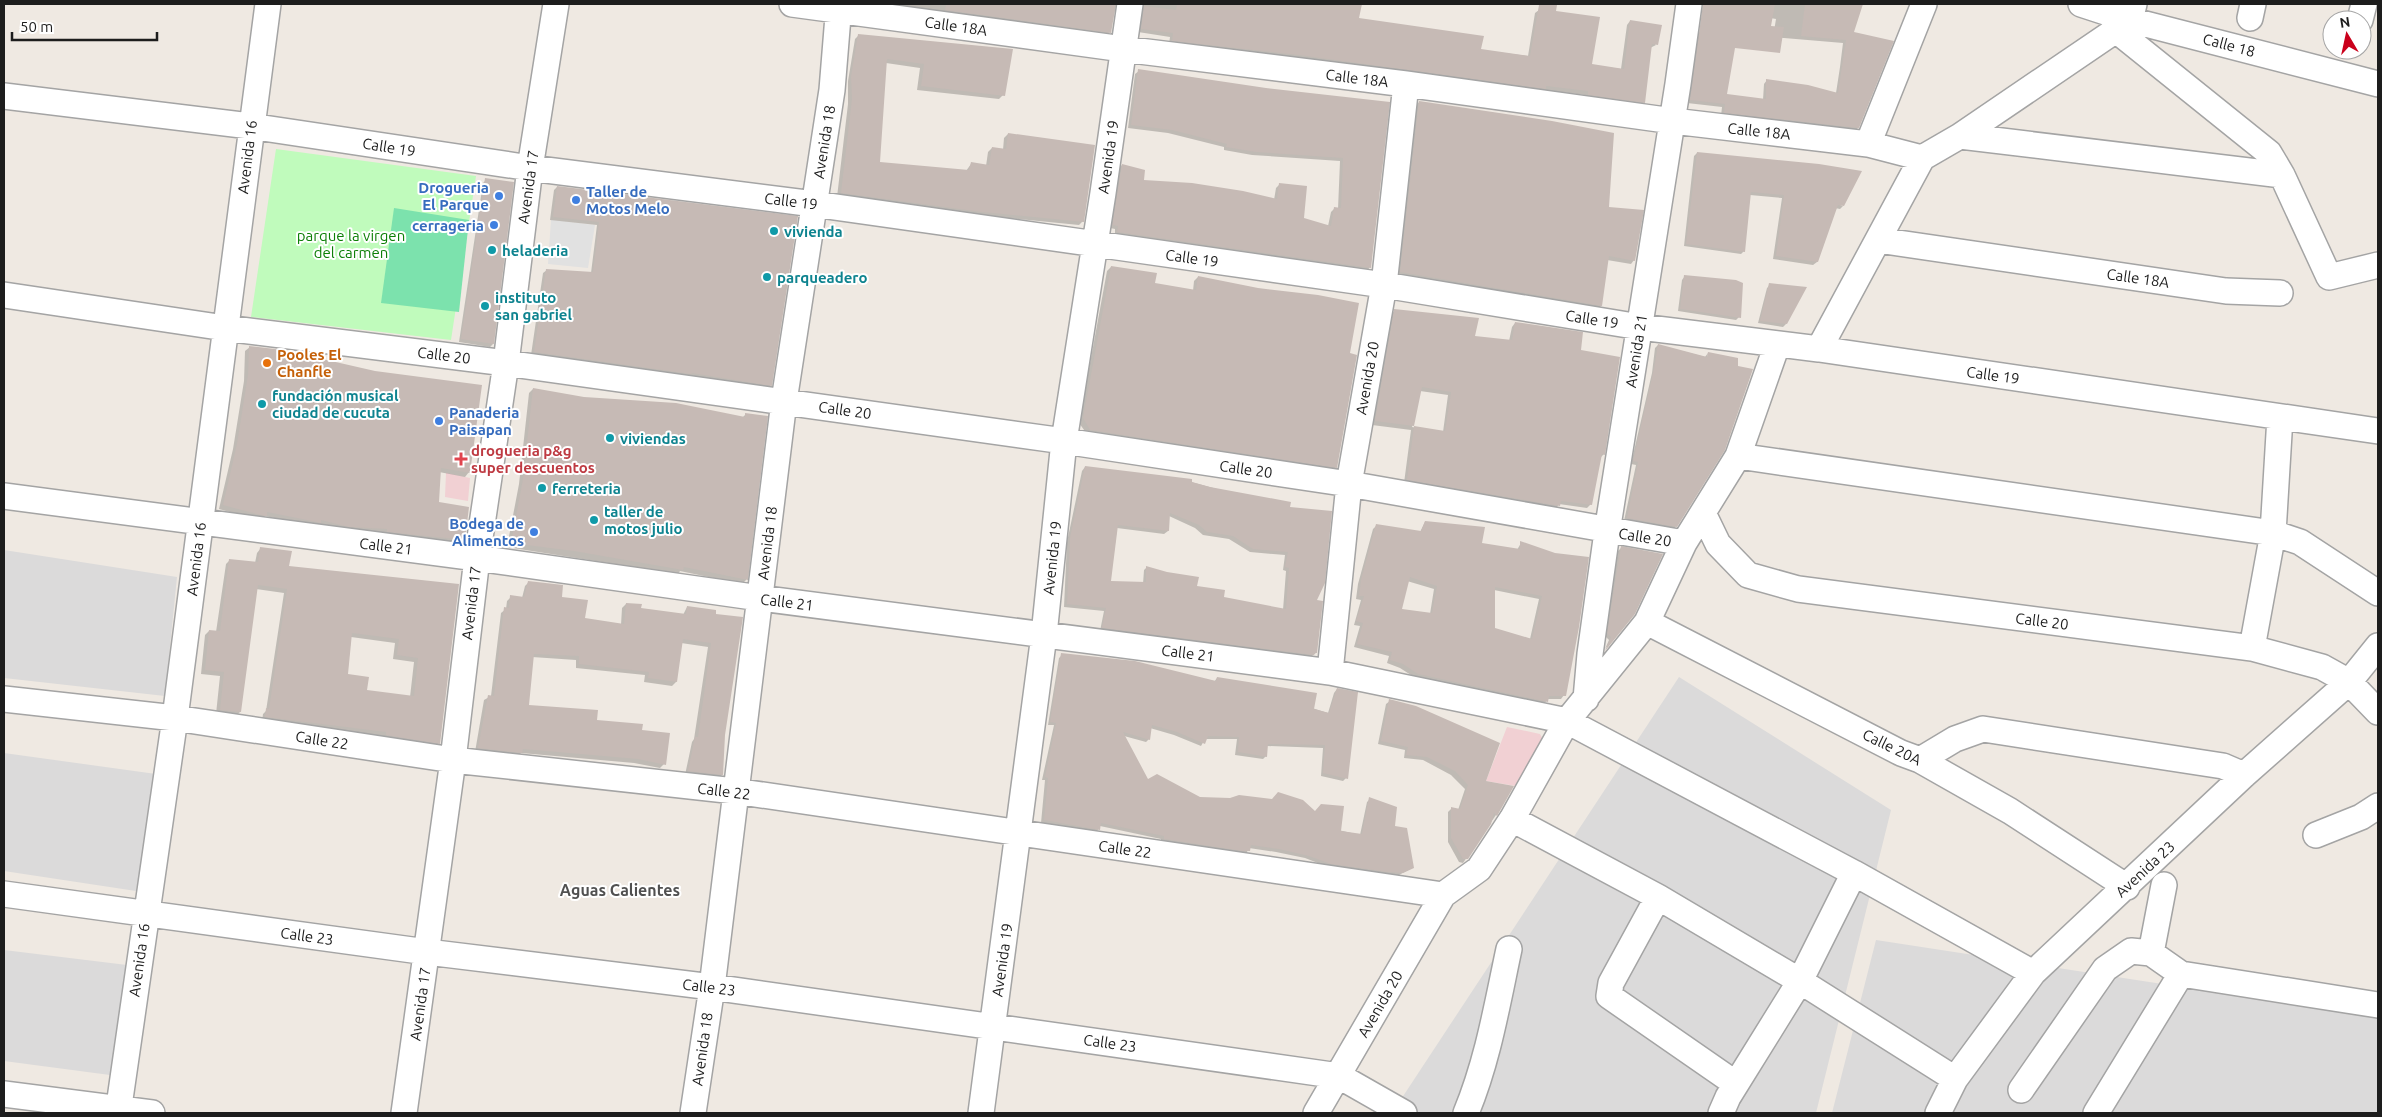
<svg xmlns="http://www.w3.org/2000/svg" width="2382" height="1117" font-family="Ubuntu,sans-serif">
<rect width="100%" height="100%" fill="#efe9e2"/>
<path fill="#dbdada" d="M4,550l173,27 -12,119 -161,-18z
M1679,677l212,133 -75,303h-424z
M4,753l152,21 -20,117 -132,-20z
M1876,940l502,77v96h-546z
M4,950l123,15 -17,110 -106,-14z"/>
<path fill="#f1d0d3" d="M446,473l24,5 -2,23 -23,-4z
M1507,727l33,7 7,13 -14,21 -17,18 -30,-5z"/>
<path fill="#c0fbbc" d="M276,149l200,27 -25,164 -200,-23z"/>
<path fill="#7ce2ad" d="M394,208l75,12 -10,92 -78,-9z"/>
<path fill="#e1e1e1" d="M551,220l44,5 -7,43 -40,-4z"/>
<path fill="#0003" fill-rule="evenodd" d="M869,4h247l-6,28 -4,4z
M1140,4h165l26,3 1,-3h28l-2,15 122,31 48,6 7,-43 4,-3 52,55 30,4 6,-44 3,-4 26,24 -6,3 -6,54 -3,4 -56,-8v-3l-42,-5 -2,2 -372,-48 1,-7 -32,-5z
M1703,4h158l-8,29 5,95 -4,3 -133,-15 1,-9 -35,-4 10,-67 3,-4 26,63 37,5 1,-16 3,-4 69,13 4,-26 3,-24 -70,-6 3,-18 -73,-13z
M859,35l144,60 -4,4 -82,-9 3,-22 -34,-5 -8,100 88,8 5,-7 15,2 2,-14 4,-4 11,2 1,-12 4,-4 75,87 -4,4 -102,-10 -140,-18 11,-93v-23l7,-42z
M1139,71l127,18 122,14 -18,164 -3,4 -252,-36v-6l-5,-1 9,-60 3,-3 20,16 132,19 2,-12 4,-4 22,35 26,7 3,-14 4,-4 3,1 2,-48 -88,-6 -28,-5v-3l-56,-14 -40,-5 7,-54z
M1419,102l189,106 26,52 -3,4 -24,-4 -6,46 -3,3 -201,-33 19,-170z
M1697,153l146,53 -3,3 -5,-1 -18,54 -4,3 -40,-6 9,-61 -32,-3 -6,56 -3,3 -57,-8 10,-90z
M486,180l7,164 -3,3 -31,-5 24,-159z
M557,187l239,31 -25,167 -4,3 -236,-33 12,-82 4,-3 44,3 6,-48 -47,-5 4,-30z
M1111,267l42,17 40,7 1,-10 4,-4 151,77 -13,113 -4,4 -245,-37 -8,-11 28,-152z
M1685,276l54,41 -3,3 -58,-9 4,-31z
M1770,285l16,39 -3,3 -25,-4 9,-35z
M1395,311l78,26 36,4 3,-14 3,-4 64,28 25,103 -4,4 -9,46 -4,4 -28,-4 -4,6 -151,-27 7,-53 -39,-5 19,-111zM1420,391l28,4 -5,37 -31,-5z
M1658,345l47,12 3,-4 -32,173 -3,4 -49,-9 12,-56 -5,-1 21,-91 3,-25z
M250,347l219,125 -4,5 -26,-5 -2,32 27,36 -5,5 -124,-16 -17,-5 -3,3 -50,-11 -6,4 -40,-11 14,-60 11,-68 1,-30z
M533,389l51,9 158,20 4,-4v166l-4,4 -62,-13 -2,3 -171,-27 12,-63 10,-91z
M1085,467l106,15 97,26 27,93 1,52 -7,5 -209,-27 4,-20 -40,-4 3,-65 15,-71zM1169,516l26,12 8,7 26,4 21,13 35,3 -2,15 3,1 -3,39 -61,-12 -75,-31 -3,3 -1,14 -33,-2 7,-54 47,6 4,-3z
M1425,522l55,22 37,6 4,-7 34,11 9,141 -3,4h-13l-5,6 -129,-28 -14,-9 -13,-5 2,-7 -35,-9 6,-21 -6,-1 7,-25 -5,-1 2,-15 15,-55 3,-3 44,6zM1407,581l27,8 -4,25 -29,-4zM1494,590l45,9 -9,40 -36,-10z
M261,548l27,19 170,18 -19,158 -4,4 -53,-8v-3l-120,-15 1,-7 3,-3 18,-118 -28,-4 -16,123 -4,4 -20,-2 4,-38 -19,-2 4,-39 4,-4 7,1 10,-68 4,-4 25,3 2,-10zM351,637l44,6 -2,16 21,3 -4,35 -45,-5 -18,-16z
M1621,548l13,66 -29,35 4,-9 -4,-4 13,-85z
M529,582l31,16 23,21 38,6 1,-17 4,-4 14,6 43,5 4,-8 28,4 9,124 -2,40 -4,4 -33,-4 7,-33 2,-3 14,-92 -27,-4 -5,39 -4,4 -28,-4 1,-7 -69,-7v-8l-44,-3 -4,49 67,15 69,43 -4,4 -26,-5 -113,-10 -4,4 -42,-5 9,-52 7,-4 10,-83 5,-4 1,-8 4,-4 11,1 3,-12z
M1062,655l152,27 3,-4 111,35 6,-20 3,-4 9,89 -3,3 -22,-5 2,-28 -56,-2 -1,10 -3,3 -28,-4 2,-16h-32l-4,7 -27,-11 -24,-7 -1,11 -3,3 -22,-6 24,45 52,17 160,37 7,-33 3,-3 23,28 19,41 -13,7h-15l-56,-8 -23,-9 -29,-6 -27,-4 -3,6 -85,-12v-3l-61,-13 -4,7 -55,-10 4,-43h-3l12,-55h-6l11,-67z
M1390,701l94,81 28,5 -16,28 -33,48 -4,-1 -11,-20v-30l4,-4 6,2 7,-21 -14,-14 -28,-15 -19,-2 1,-8 -27,-6 8,-40z"/>
<path fill="#c6bab5" fill-rule="evenodd" d="M946,4h170l-5,29 -166,-23z
M1177,4h185l-3,14 125,18 -3,13 49,7 9,-51h18l-1,6 44,6 -8,47 32,5 6,-49 32,5 -4,20 -6,-1 -7,59 -57,-8v-4l-42,-5v3l-247,-34 -127,-14 1,-8 -32,-4 3,-23 32,4z
M1703,4h72l-4,22 13,1 -4,26 -45,-5 -8,46 39,5v-20l42,6 30,8 8,-53 -45,-4 4,-32h58l-9,28 40,9 -35,87 -135,-15 1,-9 -35,-4z
M858,34l155,15 -8,47 -84,-10 3,-22 -37,-5 -7,103 89,8 2,-8 18,3 3,-18 14,2 2,-16 87,12 -11,77 -102,-10 -141,-19 11,-94 -1,-22z
M1138,69l128,19 124,14 -19,166 -254,-36 1,-6 -6,-1 10,-61 23,6 -1,10 48,3 51,8 34,8 2,-16 28,3 -3,32 27,8 3,-19 7,1 2,-50 -87,-6 -30,-5 1,-3 -55,-14 -41,-5z
M1419,101l133,20 62,12 -5,74 35,3 -9,51 -26,-5 -7,50 -202,-34z
M1697,152l122,12 43,7 -18,35 -6,-1 -20,57 -42,-6 8,-61 -33,-3 -6,60 -59,-8z
M485,178l29,4 -20,162 -33,-5z
M557,186l241,30 -26,170 -80,-13 -1,1 -157,-22 12,-83 47,3 6,-50 -46,-5z
M1111,266l46,7 -2,10 41,7 2,-14 60,12 60,7 41,8 -9,50 7,2 -20,113 -247,-38 -7,-12z
M1684,275l52,5 7,3 -2,35 -61,-9z
M1769,283l38,4 -20,37 -27,-3z
M1394,309l85,9 -4,18 37,4 3,-18 68,10 -2,18 39,7 -15,98 -3,-1 -10,51 -31,-4 -1,5 -153,-26 7,-54 -39,-5zM1422,387l29,5 -6,39 -31,-5z
M1658,344l49,13 1,-5 30,6v8l15,3 -28,81 -48,77 -50,-9 11,-56 -5,-1 21,-92z
M249,346l34,4 92,21 107,14 -12,88 -29,-5 -2,34 30,5 -4,33 -78,-8v-3l-38,-2 -28,-7v3l-4,-1 -50,-10v4h-3l-41,-11 14,-61 11,-69z
M533,388l51,9 92,6 69,14v-4l23,3 -20,164 -64,-13 -1,3 -109,-19 -63,-8 12,-64z
M1085,466l107,13v3l18,5 81,15 -1,5 42,4 -7,72 -8,17 6,1 -6,52h-2l-1,2 -212,-27 4,-20 -39,-4 3,-66zM1170,513l29,12 8,7 26,4 20,13 35,3 -3,15 4,1 -3,41 -62,-12 1,-7 -28,-4 2,-9 -32,-5 -21,-6v16l-35,-1 7,-56 51,6z
M1425,521l60,6 -3,16 38,6v-8l35,12 34,4 -10,70 -13,69h-17l-1,6 -130,-28 -15,-10 -13,-4 2,-8 -35,-8 6,-21 -7,-2 8,-25h-5l2,-16 15,-56 45,7zM1410,577l27,9 -5,27 -30,-4zM1495,587l47,9 -10,43 -37,-11z
M1621,546l42,8 -28,60 -30,37 6,-14 -4,-4z
M260,547l32,4 -3,15 170,18 -19,160 -54,-9v-3l-121,-15 1,-9 3,1 18,-120 -29,-4 -17,127 -21,-2 4,-38 -19,-2 4,-40 11,1 9,-72 29,3zM352,633l47,6 -2,16 21,3 -4,38 -47,-6 2,-13 -21,-3z
M528,581l35,4 -1,12 26,3 -3,18 39,6 2,-21 16,1 -1,4 45,6 1,-8 29,4v4l27,3 -18,118 -2,40 -35,-4 7,-34h3l13,-94 -28,-4 -6,43 -29,-4 1,-6 -70,-8v-8l-45,-2 -5,51 69,5 -1,10 46,4 -1,6 28,3 -4,32 -28,-6 -115,-10 -1,4 -44,-5 10,-53 6,1 10,-89 5,1 1,-13 14,2z
M1061,653l74,8 81,20 1,-4 100,16 -3,16 15,4 8,-25 21,4 -10,87 -25,-6 2,-28 -57,-1 -1,13 -29,-5 1,-15 -31,-1 -3,8 -28,-12 -25,-7 -2,15 -27,-8 25,47 9,-5 43,23 30,1 9,-3 33,4 6,-7 25,8 12,11 6,-7 23,2 -3,25 21,3 7,-37 28,10 -2,19 12,2 7,40 -11,5 -15,-1 -57,-8 -22,-8 -30,-7 -28,-4 -1,6h-8l-78,-12v-3l-63,-13 -1,7 -56,-10 4,-42 -3,-1 11,-54 -6,-1z
M1389,699l27,7 84,37 -14,38 28,5 -17,30 -3,-3 -3,11 -23,35h-5l-12,-21v-31l9,2 8,-24 -13,-14 -28,-14 -21,-2 2,-8 -27,-6z"/>
<g fill="none" stroke-linecap="round" stroke-linejoin="round">
<g stroke="#a4a4a4" stroke-width="28">
<path id="minor" d="M792,4l331,45 283,35 267,37 195,23 54,14
M2081,4l49,16 248,64
M2250,18l3,-14
M2360,20l4,-16
M2116,30l153,123 13,22 47,102 49,-12
M4,96l246,30 280,42 284,36 282,40 288,41 256,42 179,22 559,82
M1960,136l322,39
M1868,144l56,-140
M1878,240l348,51 54,2
M4,295l221,33 281,35 558,78 285,43 335,59
M1819,349l103,-191 38,-22 156,-106 14,-10 4,-16
M1738,456l535,77 27,9 78,51
M4,496l473,62 283,40 570,74 237,49 287,152 179,100
M1703,513l15,31 30,31 50,14 454,59 70,19 27,15 29,30
M1647,622l254,131 19,7 90,51 117,76
M2252,648l21,-115 7,-116
M1330,672l19,-188 35,-199 22,-201
M4,699l171,19 278,42 282,31 708,104
M1586,699l4,-45 17,-122 71,-448 11,-80
M1920,760l35,-21 28,-10 240,37 21,9
M1512,819l146,78 142,84 155,98
M2316,835l45,-18 17,-11
M4,894l423,58 285,35 627,89 65,37
M1658,897l-47,86 -2,13 127,88
M2151,953l13,-68
M2021,1090l84,-121 26,-18 20,2 30,21 197,31
M4,1094l148,19
M118,1113l57,-395 93,-714
M404,1113l49,-353 24,-202 29,-195 24,-195 26,-164
M693,1113l19,-126 72,-586 48,-311 7,-86
M981,1113l63,-478 20,-194 39,-248 27,-189
M1316,1113l127,-218 36,-26 33,-50 55,-98 80,-99 37,-79 54,-87 39,-111
M1466,1113c22,-53 31,-108 43,-164
M1721,1113l7,-16 72,-116 54,-108
M1938,1113l17,-34 78,-106 211,-198 105,-93 29,-36
M2096,1113l85,-139"/>
</g>
<use href="#minor" stroke="#fff" stroke-width="25"/>
</g>
<g fill="#3f7fe0" stroke="#fff" stroke-width="2">
<circle cx="499" cy="196" r="5"/>
<circle cx="576" cy="200" r="5"/>
<circle cx="494" cy="225" r="5"/>
<circle cx="439" cy="421" r="5"/>
<circle cx="534" cy="532" r="5"/>
</g>
<g fill="#0f9aa8" stroke="#fff" stroke-width="2">
<circle cx="774" cy="231" r="5"/>
<circle cx="492" cy="250" r="5"/>
<circle cx="767" cy="277" r="5"/>
<circle cx="485" cy="306" r="5"/>
<circle cx="262" cy="404" r="5"/>
<circle cx="610" cy="438" r="5"/>
<circle cx="542" cy="488" r="5"/>
<circle cx="594" cy="520" r="5"/>
</g>
<circle fill="#e8710a" stroke="#fff" stroke-width="2" cx="267" cy="363" r="5"/>
<path fill="#e0444e" stroke="#fff" stroke-width="2" d="M458.5 451.5h5v5h5v5h-5v5h-5v-5h-5v-5h5z"/>
<g text-anchor="middle" dominant-baseline="central" stroke-width="4" stroke-linejoin="round" paint-order="stroke">
<g font-size="15" fill="#1d1d1d" stroke="#fff">
<text transform="translate(956 26) rotate(8)">Calle 18A</text>
<text transform="translate(2229 45) rotate(15)">Calle 18</text>
<text transform="translate(1357 78) rotate(7)">Calle 18A</text>
<text transform="translate(1759 131) rotate(6)">Calle 18A</text>
<text transform="translate(824 142) rotate(-81)">Avenida 18</text>
<text transform="translate(389 147) rotate(9)">Calle 19</text>
<text transform="translate(247 157) rotate(-83)">Avenida 16</text>
<text transform="translate(1108 157) rotate(-82)">Avenida 19</text>
<text transform="translate(528 187) rotate(-82)">Avenida 17</text>
<text transform="translate(791 201) rotate(7)">Calle 19</text>
<text transform="translate(1192 258) rotate(8)">Calle 19</text>
<text transform="translate(2138 278) rotate(8)">Calle 18A</text>
<text transform="translate(1592 319) rotate(9)">Calle 19</text>
<text transform="translate(1636 351) rotate(-81)">Avenida 21</text>
<text transform="translate(444 355) rotate(7)">Calle 20</text>
<text transform="translate(1993 375) rotate(8)">Calle 19</text>
<text transform="translate(1367 378) rotate(-80)">Avenida 20</text>
<text transform="translate(845 410) rotate(8)">Calle 20</text>
<text transform="translate(1246 469) rotate(8)">Calle 20</text>
<text transform="translate(1645 537) rotate(9)">Calle 20</text>
<text transform="translate(767 543) rotate(-83)">Avenida 18</text>
<text transform="translate(386 546) rotate(7)">Calle 21</text>
<text transform="translate(1052 558) rotate(-84)">Avenida 19</text>
<text transform="translate(196 559) rotate(-83)">Avenida 16</text>
<text transform="translate(787 602) rotate(7)">Calle 21</text>
<text transform="translate(471 603) rotate(-83)">Avenida 17</text>
<text transform="translate(2042 621) rotate(7)">Calle 20</text>
<text transform="translate(1188 653) rotate(7)">Calle 21</text>
<text transform="translate(322 740) rotate(9)">Calle 22</text>
<text transform="translate(1892 747) rotate(26)">Calle 20A</text>
<text transform="translate(724 791) rotate(7)">Calle 22</text>
<text transform="translate(1125 849) rotate(8)">Calle 22</text>
<text transform="translate(2145 869) rotate(-43)">Avenida 23</text>
<text transform="translate(307 936) rotate(8)">Calle 23</text>
<text transform="translate(139 960) rotate(-82)">Avenida 16</text>
<text transform="translate(1002 960) rotate(-82)">Avenida 19</text>
<text transform="translate(709 987) rotate(7)">Calle 23</text>
<text transform="translate(420 1004) rotate(-82)">Avenida 17</text>
<text transform="translate(1380 1004) rotate(-60)">Avenida 20</text>
<text transform="translate(1110 1043) rotate(8)">Calle 23</text>
<text transform="translate(702 1049) rotate(-82)">Avenida 18</text>
</g>
<g font-size="15" font-weight="bold" fill="#366cbe" stroke="#fff" text-anchor="end">
<text x="489" y="187">Drogueria<tspan x="489" dy="17">El Parque</tspan></text>
<text x="586" y="191" text-anchor="start">Taller de<tspan x="586" dy="17">Motos Melo</tspan></text>
<text x="484" y="225">cerrageria</text>
<text x="449" y="412" text-anchor="start">Panaderia<tspan x="449" dy="17">Paisapan</tspan></text>
<text x="524" y="523">Bodega de<tspan x="524" dy="17">Alimentos</tspan></text>
</g>
<g font-size="15" font-weight="bold" fill="#0d838f" stroke="#fff" text-anchor="start">
<text x="784" y="231">vivienda</text>
<text x="502" y="250">heladeria</text>
<text x="777" y="277">parqueadero</text>
<text x="495" y="297">instituto<tspan x="495" dy="17">san gabriel</tspan></text>
<text x="272" y="395">fundación musical<tspan x="272" dy="17">ciudad de cucuta</tspan></text>
<text x="620" y="438">viviendas</text>
<text x="552" y="488">ferreteria</text>
<text x="604" y="511">taller de<tspan x="604" dy="17">motos julio</tspan></text>
</g>
<g font-size="15" fill="#0d7f07" stroke="#fff">
<text x="351" y="235">parque la virgen<tspan x="351" dy="17">del carmen</tspan></text>
</g>
<g font-size="15" font-weight="bold" fill="#c56008" stroke="#fff" text-anchor="start">
<text x="277" y="354">Pooles El<tspan x="277" dy="17">Chanfle</tspan></text>
</g>
<g font-size="15" font-weight="bold" fill="#be3a42" stroke="#fff" text-anchor="start">
<text x="471" y="450">drogueria p&amp;g<tspan x="471" dy="17">super descuentos</tspan></text>
</g>
<g font-size="16" font-weight="bold" fill="#505050" stroke="#fff">
<text x="620" y="890">Aguas Calientes</text>
</g>
</g>
<rect width="2382" height="1117" fill="none" stroke="#1d1d1d" stroke-width="10"/>
<g transform="translate(2347 35) rotate(351)"><circle r="24" fill="#ffffff" stroke="#a5a5a5"/>
<path d="M0-4L9 19L0 12L-9 19Z" fill="#ca001b"/>
<text y="-8" font-size="14" font-weight="bold" text-anchor="middle" fill="#1d1d1d">N</text>
</g>
<path d="M12 32v8h145v-8" fill="none" stroke="#1d1d1d" stroke-width="2.5"/>
<text x="20" y="32" font-size="15" fill="#1d1d1d" stroke="#ffffff" stroke-width="4" paint-order="stroke">50 m</text>
</svg>
